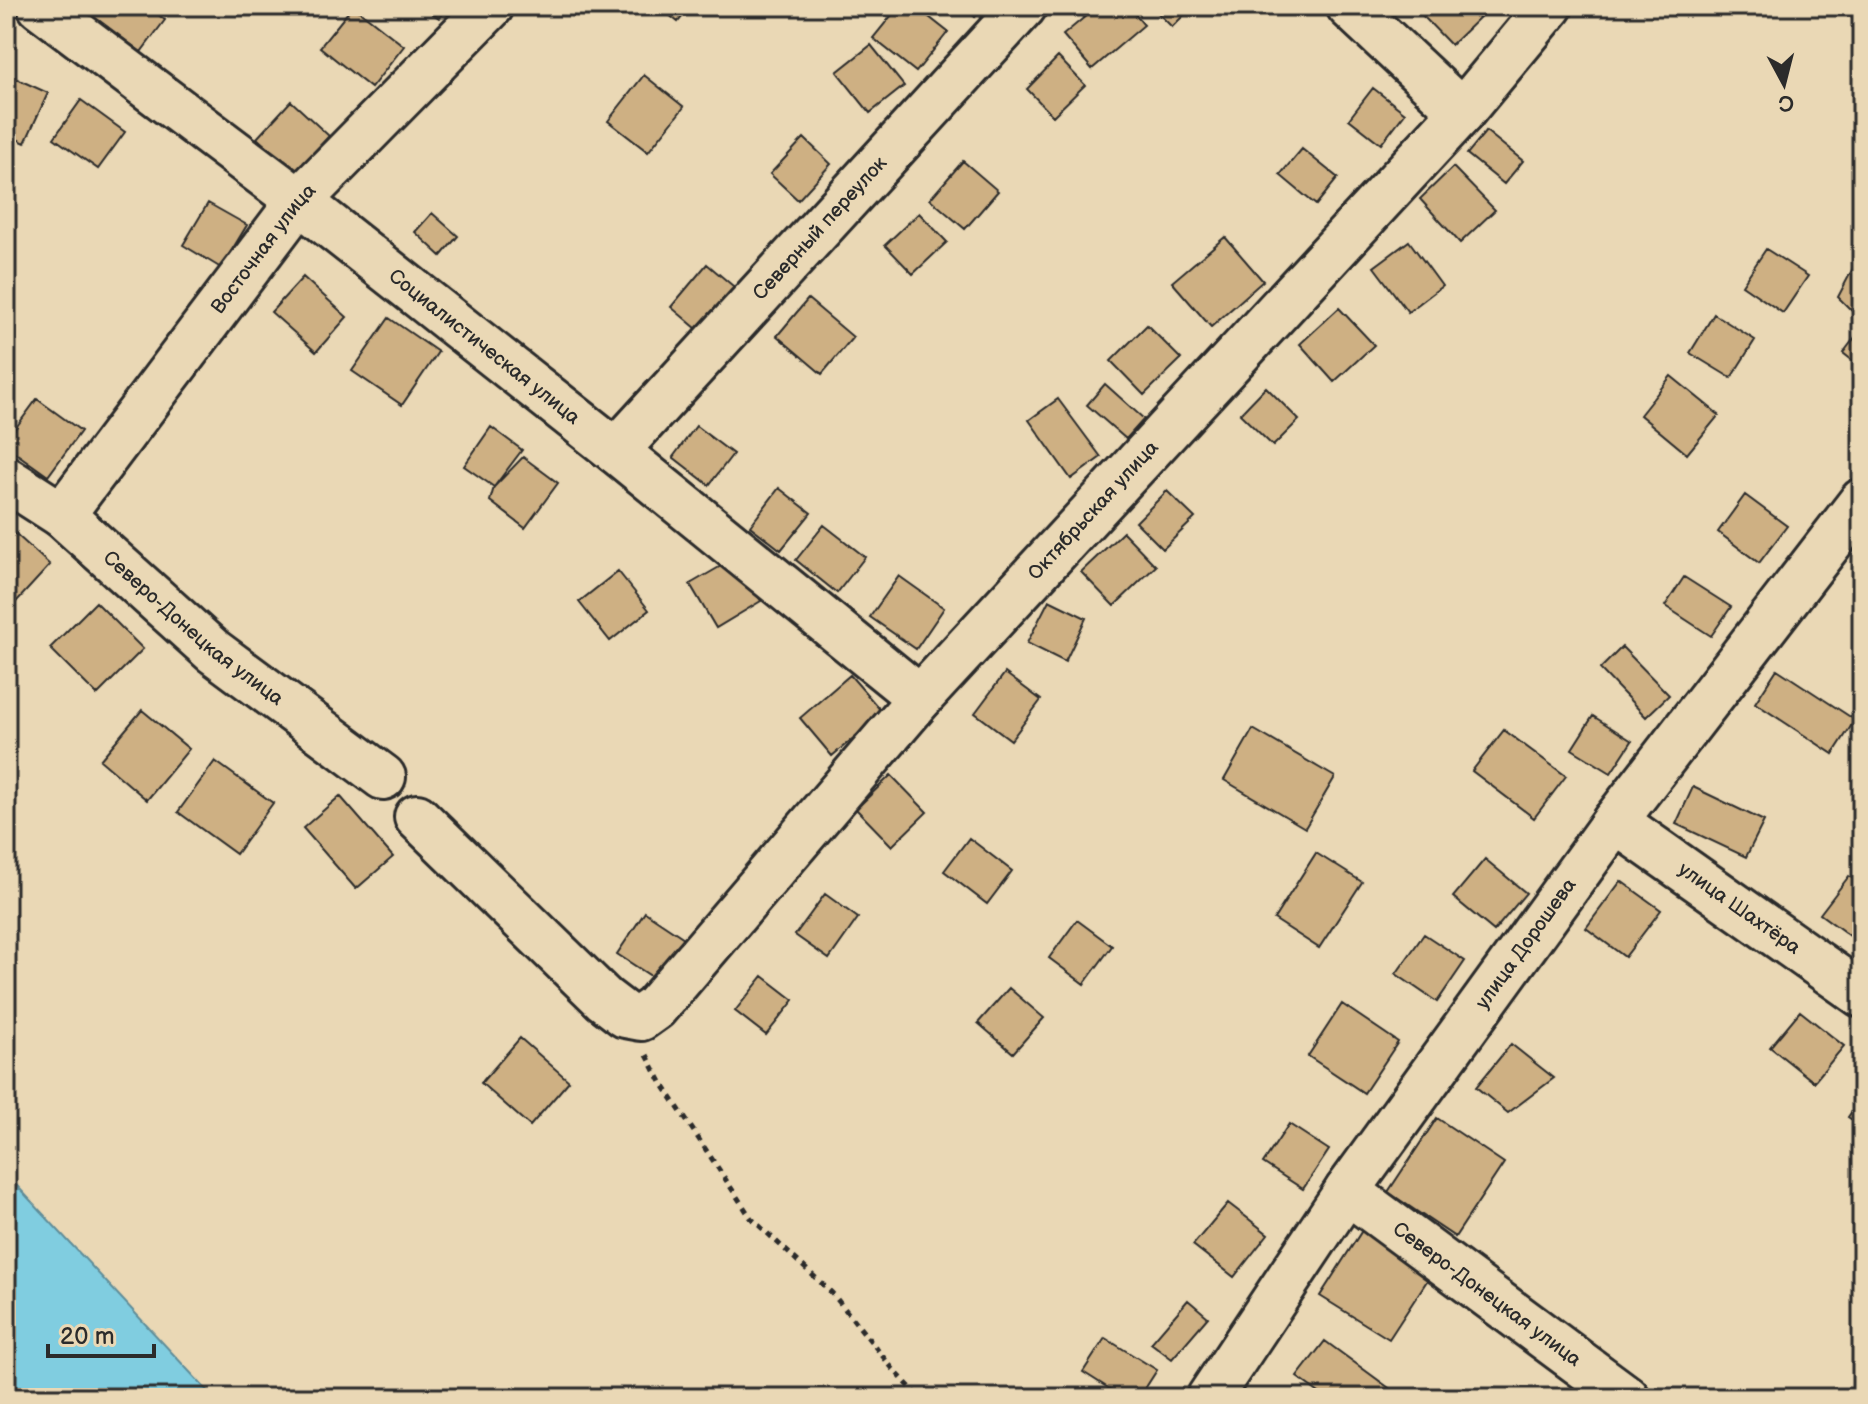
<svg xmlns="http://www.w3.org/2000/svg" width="1868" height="1404" font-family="'Balsamiq Sans',sans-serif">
<rect width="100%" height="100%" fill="#ead8b5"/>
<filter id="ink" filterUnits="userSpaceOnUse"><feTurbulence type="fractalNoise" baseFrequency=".0125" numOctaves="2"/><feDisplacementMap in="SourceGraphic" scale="16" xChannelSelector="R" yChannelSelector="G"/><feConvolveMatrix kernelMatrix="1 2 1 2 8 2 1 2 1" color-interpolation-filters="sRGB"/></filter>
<g filter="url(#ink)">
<path fill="#80cde0" stroke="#5e8c98" stroke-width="2" d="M6,1174l208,224h-208z"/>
<path fill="#ceb083" stroke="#2b2b2b" stroke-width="2" d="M85,6h62l18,14 -24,32 -58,-43z
M353,6l51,40 -33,42 -51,-41z
M421,6h27l-9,12z
M658,6h33l-13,16z
M899,6h16l33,26 -32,40 -43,-34z
M963,6h22l-10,11z
M1098,6h30l16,19 -52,44 -29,-34z
M1151,6h42l-21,21z
M1429,6h44l9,9 -31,30 -30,-31z
M871,45l33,41 -34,27 -33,-41z
M1058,57l27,28 -32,31 -26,-27z
M6,74l42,19 -23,50 -19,-9z
M644,75l40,32 -36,45 -40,-31z
M1373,88l32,25 -24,31 -32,-25z
M81,100l44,32 -27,37 -44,-31z
M291,101l38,35 -34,37 -38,-35z
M1486,131l37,30 -19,23 -37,-30z
M804,138l27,26 -33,36 -28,-26z
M1302,149l36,29 -22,27 -36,-30z
M963,161l35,30 -33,38 -35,-30z
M1453,167l42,43 -35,33 -40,-44z
M208,203l39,22 -26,43 -38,-23z
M432,213l26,23 -17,20 -26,-24z
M919,213l28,29 -34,32 -28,-29z
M1225,237l38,44 -52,46 -39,-45z
M1409,241l33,45 -34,26 -34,-45z
M1766,249l42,27 -25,37 -41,-28z
M1862,251v51l-9,10 -15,-15z
M707,264l32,27 -36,43 -32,-27z
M303,277l44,40 -31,35 -45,-40z
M808,299l45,38 -31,37 -45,-38z
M1339,308l35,37 -40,37 -34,-38z
M1714,314l41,26 -24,38 -41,-25z
M389,318l49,34 -36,53 -50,-34z
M1147,325l34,34 -37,36 -33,-34z
M1862,328v40l-19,-15z
M1671,376l48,39 -32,39 -47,-39z
M1105,384l39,35 -18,20 -39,-34z
M1266,387l33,33 -26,26 -33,-32z
M37,399l44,32 -33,45 -42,-30v-5z
M1058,399l43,58 -30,22 -42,-59z
M696,426l37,28 -24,31 -36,-28z
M491,427l31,23 -28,37 -30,-21z
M523,457l35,26 -33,45 -35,-27 4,-14z
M779,488l32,25 -30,37 -31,-24z
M1167,491l28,27 -32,31 -27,-27z
M1745,495l42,31 -28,37 -41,-31z
M6,525l44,40 -44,48z
M824,525l41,32 -28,36 -41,-33z
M1123,532l33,34 -42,40 -33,-34z
M735,558l26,43 -45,27 -26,-44z
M618,571l31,39 -39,31 -31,-39z
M899,576l45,32 -28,41 -46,-32z
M1684,577l47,30 -20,29 -46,-30z
M1049,600l37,18 -21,44 -38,-19z
M96,602l47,47 -46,46 -47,-47z
M1622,647l47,48 -23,22 -46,-48z
M1777,669l78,51 -22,34 -78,-51z
M1005,673l36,27 -30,40 -36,-27z
M850,675l33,38 -51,43 -32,-38z
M142,710l47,39 -42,51 -47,-40z
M1593,716l39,25 -21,32 -39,-24z
M1253,729l82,48 -30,51 -81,-48z
M1504,730l62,46 -32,42 -62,-47z
M215,761l58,42 -37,51 -58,-42z
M891,775l36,37 -35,34 -36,-37z
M1693,787l71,34 -18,36 -70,-33z
M340,796l53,61 -37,32 -53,-61z
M969,838l43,33 -25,33 -43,-33z
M1316,853l46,29 -43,66 -45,-29z
M1485,859l41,34 -32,38 -41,-34z
M1849,876l13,9 -1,59 -41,-30z
M1621,881l40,29 -36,47 -39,-29z
M825,894l33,24 -29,41 -34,-24z
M645,912l39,26 -27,42 -40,-26z
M1077,920l35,26 -28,38 -35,-26z
M1424,934l41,27 -28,41 -41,-28z
M763,976l31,24 -28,35 -31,-24z
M1009,988l35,30 -31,35 -35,-30z
M1342,1004l56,38 -34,51 -56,-37z
M1800,1011l44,35 -30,36 -44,-35z
M520,1038l49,43 -39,45 -49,-43z
M1511,1044l43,34 -46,35 -32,-26z
M1862,1097v30l-14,-10z
M1437,1118l67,45 -49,74 -67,-45z
M1289,1124l40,26 -26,39 -40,-26z
M1228,1203l40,31 -34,43 -41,-32z
M1363,1229l69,44 -43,66 -69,-43z
M1188,1300l20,17 -36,42 -21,-16z
M1105,1338l52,32 -18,28h-15l-41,-26z
M1325,1341l64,47 -8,10h-55l-29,-21z"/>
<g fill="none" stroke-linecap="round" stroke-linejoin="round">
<g stroke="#2b2b2b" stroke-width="50">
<g id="minor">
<path id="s1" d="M40,6l259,195 317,250 304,247"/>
<path d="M1349,6l113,106"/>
<path id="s2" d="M616,451l408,-445"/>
<path id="s3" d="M6,479l56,36 151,136 170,126"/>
<path id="s4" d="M62,515l237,-314 192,-195"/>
<path id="s5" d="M417,817l187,182 21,16 16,3 14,-10 265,-310 542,-586 88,-106"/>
<path id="s6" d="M1615,821l247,174"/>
<path id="s7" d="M1347,1191l280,207"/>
<path id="s8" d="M1209,1398l138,-207 268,-370 247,-320"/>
</g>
</g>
<path stroke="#2b2b2b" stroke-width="5" stroke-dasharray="6 6" stroke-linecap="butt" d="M647,1055l14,27 90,136 81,75 61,76 27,29"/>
<use href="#minor" stroke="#ead8b5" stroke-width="44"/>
</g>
</g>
<g text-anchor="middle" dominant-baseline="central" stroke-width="6" stroke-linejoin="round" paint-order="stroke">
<g font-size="20" fill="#2b2b2b" stroke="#ead8b5">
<text stroke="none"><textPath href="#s2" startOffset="302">Северный переулок</textPath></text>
<text stroke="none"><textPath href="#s4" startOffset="334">Восточная улица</textPath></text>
<text stroke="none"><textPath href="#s1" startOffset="560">Социалистическая улица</textPath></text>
<text stroke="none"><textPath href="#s5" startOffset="984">Октябрьская улица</textPath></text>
<text stroke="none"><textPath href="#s3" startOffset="240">Северо-Донецкая улица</textPath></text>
<text stroke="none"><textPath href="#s6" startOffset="152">улица Шахтёра</textPath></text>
<text stroke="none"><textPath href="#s8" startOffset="554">улица Дорошева</textPath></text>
<text stroke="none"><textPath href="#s7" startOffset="174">Северо-Донецкая улица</textPath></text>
</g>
</g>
<rect width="1868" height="1404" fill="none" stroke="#ead8b5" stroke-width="32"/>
<rect x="16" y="16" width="1836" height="1372" fill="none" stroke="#2b2b2b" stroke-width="3" filter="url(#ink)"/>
<g transform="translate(1784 84) rotate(173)" stroke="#ead8b5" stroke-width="6" paint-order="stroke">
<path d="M0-6L14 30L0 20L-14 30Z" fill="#2b2b2b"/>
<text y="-12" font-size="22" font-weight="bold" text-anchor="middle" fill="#2b2b2b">С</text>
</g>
<path d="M48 1344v12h106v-12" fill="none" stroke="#2b2b2b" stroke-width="4"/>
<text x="60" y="1344" font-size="24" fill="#2b2b2b" stroke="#ead8b5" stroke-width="6" paint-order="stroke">20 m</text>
</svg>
